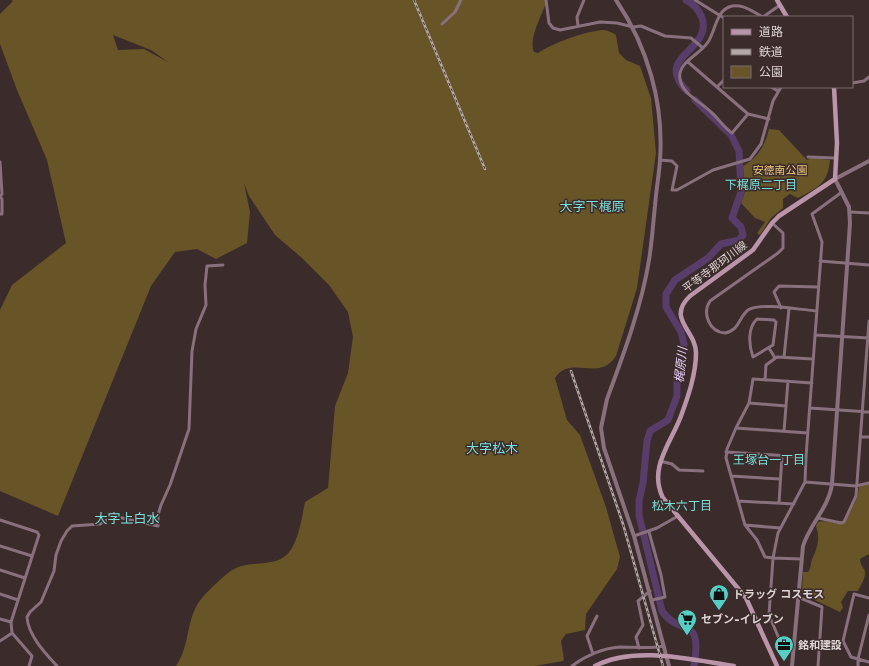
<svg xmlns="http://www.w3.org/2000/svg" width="869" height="666" font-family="'Work Sans','Noto Sans JP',sans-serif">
<rect width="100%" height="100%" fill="#3b2b2b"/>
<path fill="#675427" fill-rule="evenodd" d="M11,0h536c-4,13 -19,39 -13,52l4,1c15,-10 45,-21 64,-23 5,0 10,2 14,5l3,18 7,7 14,6 11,32 5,55 -19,135 -21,68c-17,27 -45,-2 -61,22l12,42 13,15 26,72 14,50 -3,12 -31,45 -1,16 -19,4 -5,7 3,18 -1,2 -28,5h-359c15,-21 9,-48 26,-68 7,-8 25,-26 34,-30 20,-9 45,2 57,-22 7,-13 9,-30 12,-44l23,-14 7,-82 13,-33 5,-36 -5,-25 -19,-27 -27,-27 -27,-23 -26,-39 -5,-13 6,29 -3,31 -31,16 -19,-10 -22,3 -24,34 -93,230 -58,-25v-181l12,-25 54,-42 -19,-83 -30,-70 -17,-46v-30l13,-13zM113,35l38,15 17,12 -24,-13 -26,1z
M769,129l10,1 28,30 5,-2 18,2c-2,24 -13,28 -32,38l-8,-4 -7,5v9l-12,10 -11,17 -3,-2 8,-11 -10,-4 -14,-15 4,-11 -2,-26c15,-8 22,-21 26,-37z
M869,484v70l-9,5c0,5 3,8 5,12 1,7 -4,14 -7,20h-10l-7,11 2,5 -3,5 -38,-18 1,-22h5c4,-5 2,-10 5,-15 5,-11 7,-19 3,-31l2,-4c10,-3 19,4 27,1l12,-25 2,-11z"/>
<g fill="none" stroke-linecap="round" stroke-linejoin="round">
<path stroke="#583d6a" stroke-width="7" d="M686,0c8,4 13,10 16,18 11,33 -50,38 -15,73
M694,666c9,-53 -14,-28 -32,-55l-23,-96v-14l4,-18 4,-42 3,-10 18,-11 9,-24v-15l7,-37 -3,-12 -15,-25v-13l9,-14 33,-22 13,-14 18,-4 4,-5 -2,-8 -9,-9 9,-26 -2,-41 -8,-16 -36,-35"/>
<path stroke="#88707d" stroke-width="3" d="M546,0l3,23 4,5 7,2 40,-8 17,1 16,4 8,-1 24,10 26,2 12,10
M695,0l29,18
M763,17c-10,-5 -22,-15 -34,-10 -13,5 -14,25 -21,35 -8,13 -31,20 -28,37 2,15 21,23 31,33 8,7 12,15 21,21l16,-19 21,5
M763,17l17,-12
M442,24l13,-12 6,-12
M578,26l-1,-9 7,-17
M688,62l60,52
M852,83l12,-2 5,-4
M717,87l7,-7
M771,87l7,4
M808,157l27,1
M660,160l12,1 5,5 -5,24h5l36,-20 37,-11 11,-15 12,-43 8,-14
M0,162l2,32 -2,3
M850,212l19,1
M0,214h2v-15l-2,-3
M772,223l11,10v15l-5,5 -68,48c-8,12 -1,31 15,32 15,-3 13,-15 23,-23 12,-8 53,0 69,1
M820,261l49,4
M781,308l-7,-16 5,-6 39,1
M757,319l17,1 2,2 -3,23 -20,12c-4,-11 -6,-29 4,-38z
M815,335l54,3
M769,348l6,10
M784,357l5,-48
M765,380l1,-15 11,-8 36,2
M749,403l37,3
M810,408l59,4
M736,428l13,-25 4,-24 59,4
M784,431l4,-50
M861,437h8
M726,452l80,5 -1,25 -27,51 -5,25 -8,-1 -8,-17 -12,-15 35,3
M806,457l16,-215 -10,-28 30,-22
M660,461l12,3 7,6 24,1
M731,476l49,3
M805,482l51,4 13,-3
M738,501l56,3
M779,503l3,-47
M818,518l23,5 3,-1 12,-26 13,-175
M0,520l37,12 2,3 -28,87 1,11 20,23 -3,10
M745,525l-19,-67 1,-9 9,-21 72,5
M649,532l12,43 4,22 -13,3
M634,536l23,-8 21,-12
M0,546l32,10
M0,570l25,8
M0,594l18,6
M798,597l24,10 -4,59
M869,615l-11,44 11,3
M0,619l11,3
M0,641l12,-8
M794,643l-14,-2 -11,-26 4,-57 28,1
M639,648l-3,-11 7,-12 -5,-24 12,-10
M593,654l-6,-18 10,-20
M57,666c-12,-13 -29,-31 -30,-49l3,-5 11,-10 13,-31 2,-16 5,-14 6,-10 5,-5 28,-2 13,-8 45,10v-11l3,-10 9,-20 19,-56 3,-78 4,-22 10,-24 -1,-20 2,-19 16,-1
M572,666c13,-10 31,-18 48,-19 15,0 29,2 44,-1
M858,666v-7l-7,-2 -8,-16 11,-47 15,4"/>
<path stroke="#88707d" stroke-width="4" d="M616,0c32,47 48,104 44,160 -1,16 -4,31 -5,46 -2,18 -3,36 -6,54 -7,45 -26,96 -42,139l-6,29 3,20 30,88 35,130
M792,666l11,-120c7,-22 26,-39 29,-62l18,-261 -1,-16 -14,-28 34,-18"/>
<path stroke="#ba94a9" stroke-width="4.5" d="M777,0l10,17
M595,666c39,-21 98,-6 139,0
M777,666l-31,-68 -83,-100c-15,-30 8,-55 18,-82 7,-19 15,-42 15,-63 0,-23 -30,-34 -6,-57l63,-46 19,-27 7,-7 56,-37 2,-36 -3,-56"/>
<g stroke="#b4a8a8" stroke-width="2.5">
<path id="rail" d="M414,0l71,169
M571,371l52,153 40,142"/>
</g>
<use href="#rail" stroke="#3b2b2b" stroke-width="1" stroke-dasharray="3" stroke-linecap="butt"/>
</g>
<defs>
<g id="shop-pin" transform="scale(1)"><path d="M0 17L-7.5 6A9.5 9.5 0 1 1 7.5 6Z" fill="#56cec4" stroke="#3b2b2b"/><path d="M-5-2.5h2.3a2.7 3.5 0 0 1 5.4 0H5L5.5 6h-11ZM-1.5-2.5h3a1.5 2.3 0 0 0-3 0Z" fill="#111"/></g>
<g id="supermarket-pin" transform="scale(1)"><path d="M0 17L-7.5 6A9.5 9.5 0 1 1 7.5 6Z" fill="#56cec4" stroke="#3b2b2b"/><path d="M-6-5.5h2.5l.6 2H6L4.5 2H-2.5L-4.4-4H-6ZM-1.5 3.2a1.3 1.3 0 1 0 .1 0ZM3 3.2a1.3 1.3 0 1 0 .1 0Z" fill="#111"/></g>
<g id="office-pin" transform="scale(1)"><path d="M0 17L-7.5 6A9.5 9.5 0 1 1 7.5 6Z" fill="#56cec4" stroke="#3b2b2b"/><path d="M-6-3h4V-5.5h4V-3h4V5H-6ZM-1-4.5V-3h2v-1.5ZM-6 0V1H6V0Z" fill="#111"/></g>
</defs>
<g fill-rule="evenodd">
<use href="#shop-pin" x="719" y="594"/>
<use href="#supermarket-pin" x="687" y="619"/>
<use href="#office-pin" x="784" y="645"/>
</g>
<g text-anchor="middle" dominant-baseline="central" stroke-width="3" stroke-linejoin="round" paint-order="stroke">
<g font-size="11" fill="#eeca78" stroke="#3b2b2b">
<text x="780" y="170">安徳南公園</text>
</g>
<g font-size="11" fill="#dfd4d4" stroke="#3b2b2b">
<text transform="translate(715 267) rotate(-37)">平等寺那珂川線</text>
</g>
<g font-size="11" font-weight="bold" fill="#dfd4d4" stroke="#3b2b2b" text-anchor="start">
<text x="733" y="594">ドラッグ コスモス</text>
<text x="701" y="619">セブン-イレブン</text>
<text x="798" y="645">銘和建設</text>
</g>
<g font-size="12" fill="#79e3da" stroke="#3b2b2b">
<text x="761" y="185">下梶原二丁目</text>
<text x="769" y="460">王塚台一丁目</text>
<text x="682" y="506">松木六丁目</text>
</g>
<g font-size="12" font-style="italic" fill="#e9cffc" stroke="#3b2b2b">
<text transform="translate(681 365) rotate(-84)">梶原川</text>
</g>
<g font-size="13" fill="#79e3da" stroke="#3b2b2b">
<text x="592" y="206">大字下梶原</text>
<text x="492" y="448">大字松木</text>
<text x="127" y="518">大字上白水</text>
</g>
</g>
<rect x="723" y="16" width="130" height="72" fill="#3b2b2b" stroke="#7d6f6f"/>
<rect x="731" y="29" width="20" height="6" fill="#ba94a9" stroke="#7d6f6f"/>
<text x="759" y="36" font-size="12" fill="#dfd4d4">道路</text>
<rect x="731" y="49" width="20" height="6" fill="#b4a8a8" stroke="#7d6f6f"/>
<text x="759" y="56" font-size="12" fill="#dfd4d4">鉄道</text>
<rect x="731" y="66" width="20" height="12" fill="#675427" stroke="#7d6f6f"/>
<text x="759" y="76" font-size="12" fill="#dfd4d4">公園</text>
</svg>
